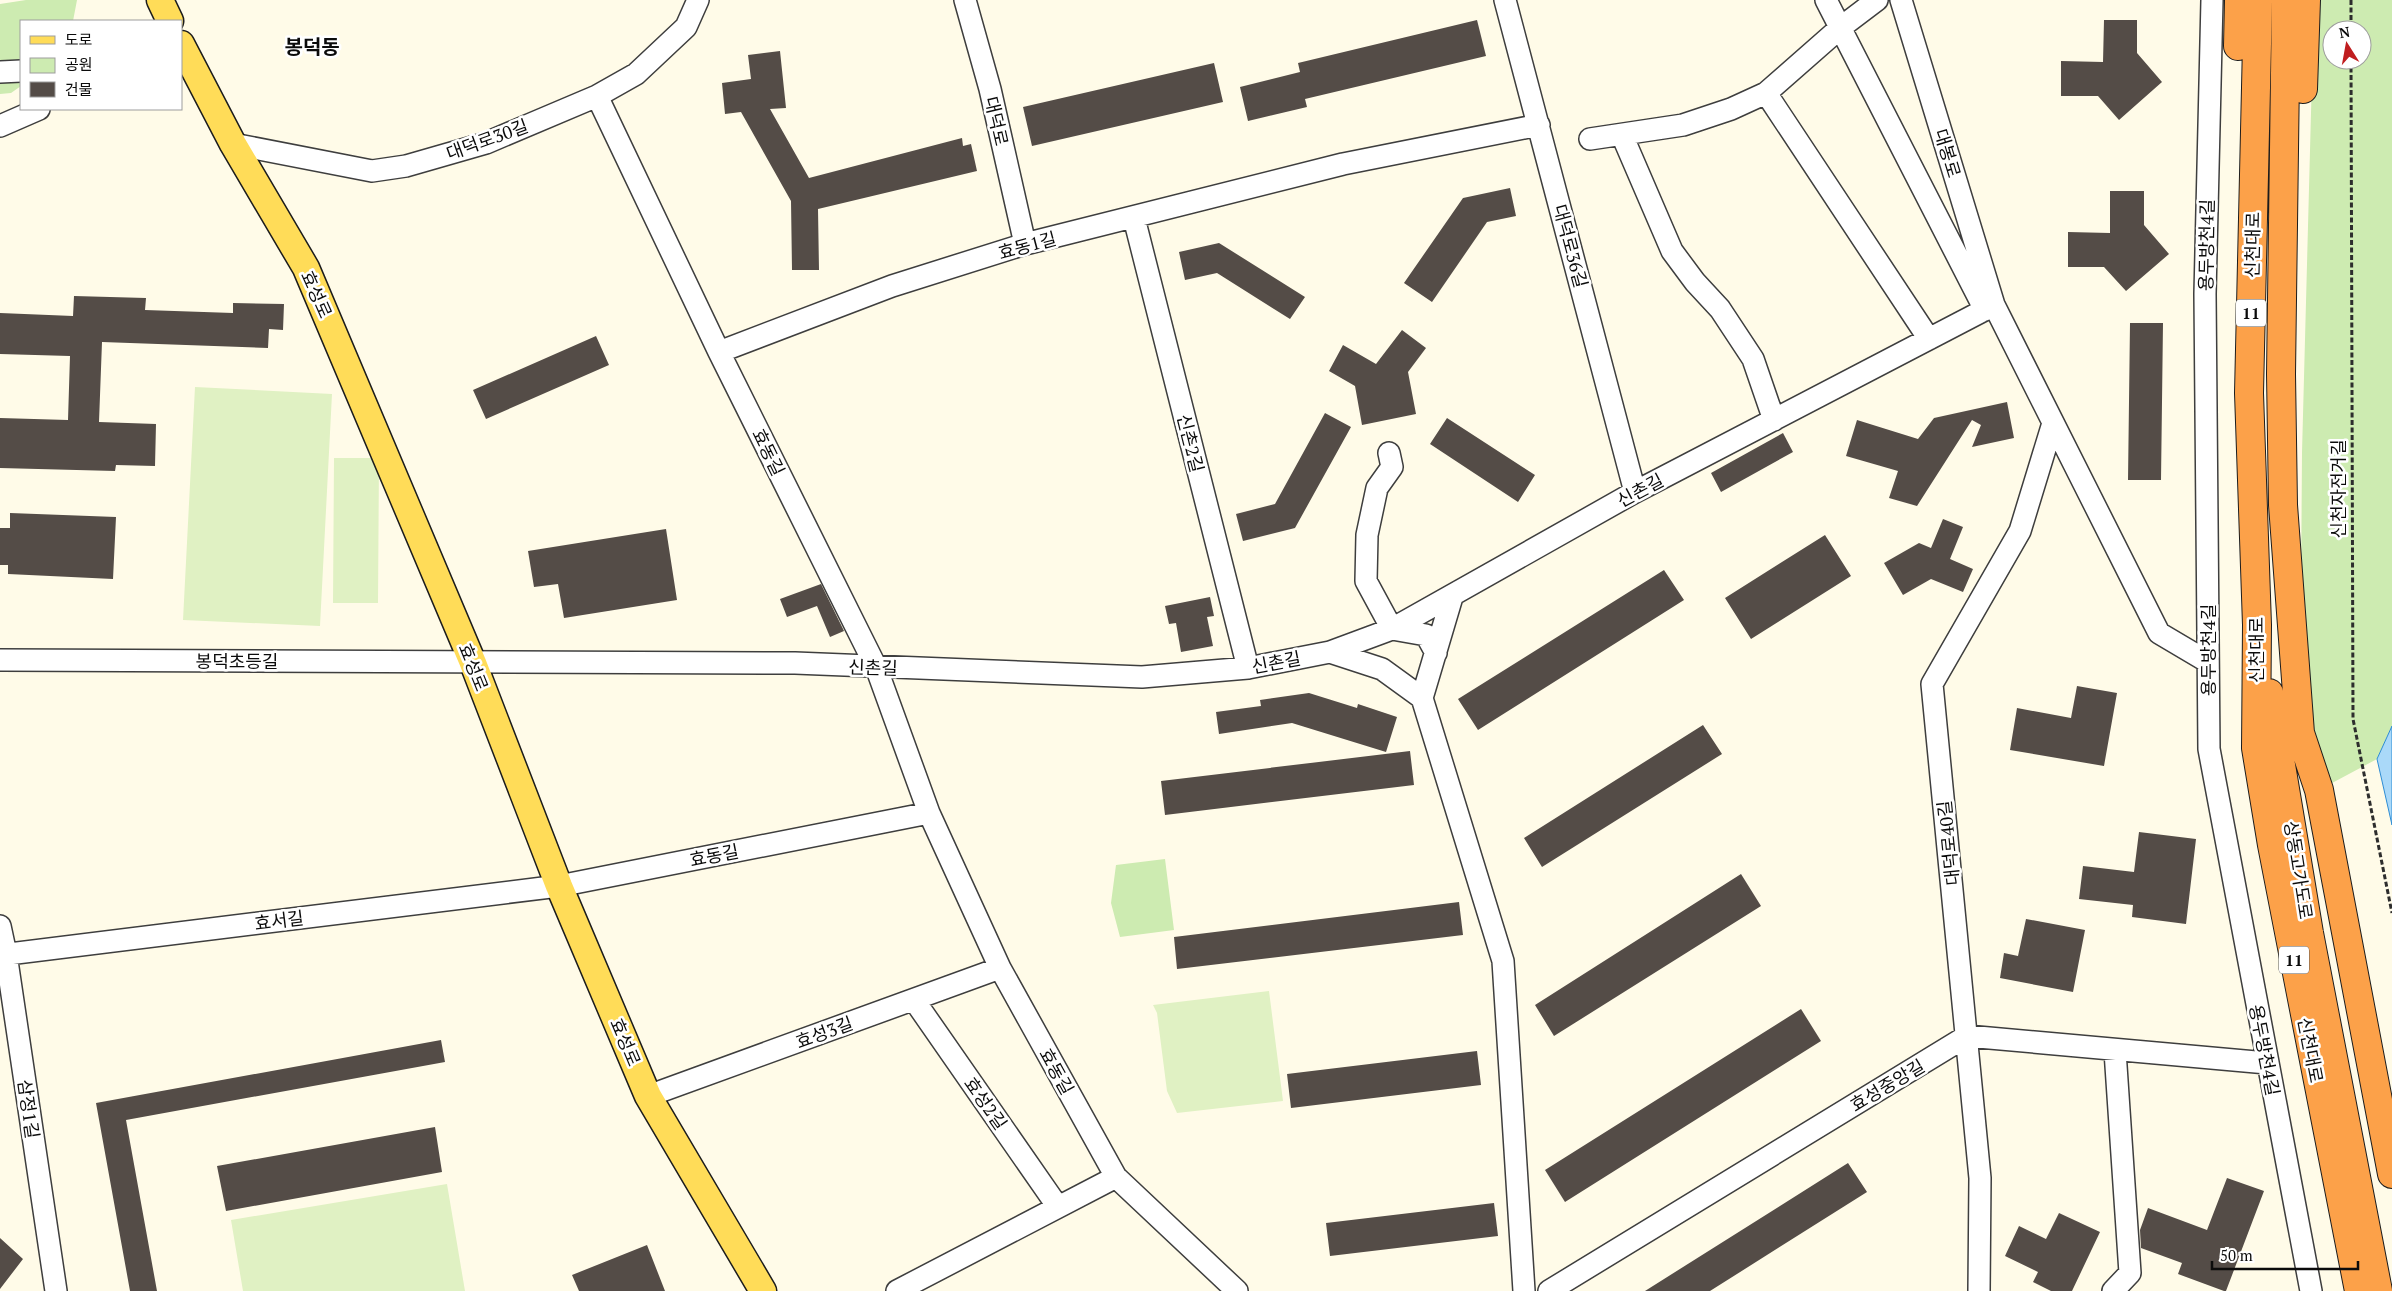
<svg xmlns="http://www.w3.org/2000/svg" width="2392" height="1291" font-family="'PT Serif','Noto Sans KR',serif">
<rect width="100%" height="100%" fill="#fffbe8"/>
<path fill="#cdebb1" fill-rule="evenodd" d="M26,0h51l-4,21h-52v65l-10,7 -11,1v-90z
M2314,0h78v726l-15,33 -58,31 -19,-57 2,-280zM2332,30h30v30h-30z
M1165,859l9,71 -54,7 -9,-34 5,-38z"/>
<path fill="#e0f1c3" d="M195,387l137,7 -12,232 -137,-6z
M334,458h45l-1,145h-45z
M1269,991l14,110 -106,12 -10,-22 -10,-78 -4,-8z
M447,1184l18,107h-222l-12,-71z"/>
<path fill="#aad9f9" stroke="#2e8cd4" d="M2392,726v99l-15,-66z"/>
<path fill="#544c47" d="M1477,20l9,36 -181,43 2,8 -59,14 -8,-34 60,-15 -2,-9z
M2104,20h33v33l25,29 -43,38 -21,-24h-37v-35l42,1z
M780,51l6,57 -16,1 39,69 153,-40 1,8 8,-2 6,27 -159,38 1,61h-27l-1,-69 -50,-89 -16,2 -3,-31 29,-4 -3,-24z
M1214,63l9,39 -191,44 -9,-39z
M1510,188l6,28 -29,6 -55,80 -28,-19 59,-85z
M2110,191h34v34l25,29 -43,37 -22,-24h-36v-35l42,1z
M1219,243l86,54 -15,22 -73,-46 -32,7 -6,-28z
M74,296l72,2 -1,12 88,3v-10l51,1 -1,26 -14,-1 -1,19 -166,-6 -3,80 57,2 -1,42 -39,-1 -1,6 -115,-3v-50l68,2 2,-64 -70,-2v-41l73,3z
M2130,323h33l-2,157h-33z
M1402,330l24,18 -18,24 8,42 -54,11 -7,-39 -26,-15 14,-26 33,19z
M596,336l13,29 -123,54 -13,-29z
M2007,402l7,36 -42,9 9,-22 -9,-5 -55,86 -28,-8 9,-27 -52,-15 11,-36 61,19 16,-21z
M1325,413l26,14 -56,101 -52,13 -7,-27 39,-10z
M1447,418l88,57 -17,27 -88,-58z
M1783,433l10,19 -72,40 -10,-19z
M10,513l106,4 -3,62 -105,-5v-9h-8v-37h10z
M1943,519l20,8 -13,32 23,10 -10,23 -32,-13 -28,16 -19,-32 35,-20 12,5z
M666,529l11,71 -113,18 -6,-34 -24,3 -6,-36z
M1825,535l26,41 -100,63 -26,-41z
M1664,570l20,30 -206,130 -20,-31z
M821,584l23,47 -14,6 -13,-31 -30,11 -7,-18z
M1210,597l4,19 -7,1 6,29 -32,6 -5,-29 -7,1 -4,-18z
M2077,686l40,7 -13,73 -94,-16 7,-42 54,10z
M1309,693l48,15 1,-4 39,13 -11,35 -94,-29 -73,11 -3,-22 45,-6 -1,-6z
M1703,725l19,29 -180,113 -18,-29z
M1410,751l4,34 -249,30 -4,-34z
M2139,832l57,7 -10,85 -54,-7 1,-12 -54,-6 4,-33 51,6z
M1741,874l20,32 -207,130 -19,-31z
M1459,902l4,33 -286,34 -3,-32z
M2026,919l59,11 -12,62 -73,-14 4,-25 14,3z
M1801,1009l20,32 -256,161 -20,-32z
M441,1040l4,22 -319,58 31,171h-27l-34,-188z
M1477,1051l4,34 -190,23 -4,-34z
M435,1127l7,45 -216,39 -9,-45z
M1848,1163l19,29 -157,99h-65z
M2227,1178l37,13 -38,100h-2l-46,-17 4,-11 -41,-15 -1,-18 8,-22 59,22z
M1494,1203l4,33 -168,20 -4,-33z
M2059,1213l41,19 -28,59h-21l-18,-9 5,-10 -33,-16 14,-30 27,13z
M0,1238l23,21 -23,30z
M647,1245l18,46h-86l-7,-16z"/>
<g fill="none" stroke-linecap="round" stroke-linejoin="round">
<g stroke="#3e3e3e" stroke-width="24">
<path id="minor" d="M965,0l25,89 35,155
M1505,0l130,492
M1826,0l159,310
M1901,0l93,305 165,328 49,29
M2212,0l-7,294 4,455 102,542
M0,72l21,-1
M1766,93l163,246
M597,96l122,256 157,315 53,146 71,155 116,209 121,114
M0,126l39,-17
M1622,135l50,116 23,31 25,27 33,50 21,61
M1590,139l93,-14 48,-16 35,-16 74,-65 37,-28
M233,144l139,27 34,-5 80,-23 111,-47 39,-22 50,-47 12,-27
M1134,218l114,450
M719,352l173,-66 133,-42 318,-80 196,-39
M1389,453l3,14 -15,21 -10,47 -1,46 26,48
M1452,597l-30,101 81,263 21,330
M1392,629l34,6 10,18
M1330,652l52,17 40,29
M0,660l795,3 347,14 106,-9 82,-16 62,-23 243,-137 359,-187
M0,926l6,28 50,337
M0,955l559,-69 370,-73
M914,1000l144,207
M648,1096l352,-128
M897,1291l219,-114
M1549,1291l418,-255 300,27
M1979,1291l1,-113 -48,-494 88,-153 33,-108
M2113,1291l17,-18 -15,-222"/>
</g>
<g stroke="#1c1c1c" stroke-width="29">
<path id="major" d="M160,0l10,21
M181,44l52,100 73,124 167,395 86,223 89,210 115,195"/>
</g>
<g stroke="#1c1c1c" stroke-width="30">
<path id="highway" d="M2258,0l-9,393 8,232 -1,123 16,97 87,446
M2286,0l-5,374 2,131 17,228 19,57 73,384
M2238,46l1,-46
M2303,89l3,-89
M2269,693l40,240 69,358"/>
</g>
<path stroke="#2d2d2d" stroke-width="3" stroke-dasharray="5 2.5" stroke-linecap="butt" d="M2351,0v30
M2351,60l2,659 39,194"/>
<use href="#minor" stroke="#fff" stroke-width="21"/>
<use href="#major" stroke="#ffdc58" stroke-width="26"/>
<use href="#highway" stroke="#fca149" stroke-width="28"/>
</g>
<g text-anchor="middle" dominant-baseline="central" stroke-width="5" stroke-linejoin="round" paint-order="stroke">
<g fill="#fff" stroke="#545454" stroke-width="1">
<rect x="2236" y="299.5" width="30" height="27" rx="4"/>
<rect x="2279" y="946.5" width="30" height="27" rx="4"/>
</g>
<g font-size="16" font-weight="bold" fill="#0b0b0b">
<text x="2251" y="313">11</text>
<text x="2294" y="960">11</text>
</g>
<g font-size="18" fill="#0b0b0b" stroke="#fff">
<text transform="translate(997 121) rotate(77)">대덕로</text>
<text transform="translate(487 139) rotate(-20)">대덕로30길</text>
<text transform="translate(1948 153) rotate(73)">대봉로</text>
<text transform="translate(1027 245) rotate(-15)">효동1길</text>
<text transform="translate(2206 245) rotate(-89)">용두방천4길</text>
<text transform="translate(2252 245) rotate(-89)">신천대로</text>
<text transform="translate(1571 246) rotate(75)">대덕로36길</text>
<text transform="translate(317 294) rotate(66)">효성로</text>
<text transform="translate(1191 443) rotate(76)">신촌2길</text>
<text transform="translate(769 452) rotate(64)">효동길</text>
<text transform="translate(2338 489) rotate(-90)">신천자전거길</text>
<text transform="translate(1640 490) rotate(-28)">신촌길</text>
<text transform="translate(2208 650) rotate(-90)">용두방천4길</text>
<text transform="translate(2256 650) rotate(-90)">신천대로</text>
<text x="237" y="661">봉덕초등길</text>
<text transform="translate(1276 662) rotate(-11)">신촌길</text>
<text transform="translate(474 667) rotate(68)">효성로</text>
<text transform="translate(873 667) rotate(2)">신촌길</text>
<text transform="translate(1948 843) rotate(-96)">대덕로40길</text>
<text transform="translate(714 855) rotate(-11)">효동길</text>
<text transform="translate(2299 870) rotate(81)">상동고가도로</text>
<text transform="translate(279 920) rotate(-7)">효서길</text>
<text transform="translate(824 1032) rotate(-20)">효성3길</text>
<text transform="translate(626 1042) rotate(67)">효성로</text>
<text transform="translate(2265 1050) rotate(79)">용두방천4길</text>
<text transform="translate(2311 1050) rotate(79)">신천대로</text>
<text transform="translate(1057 1071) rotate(61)">효동길</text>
<text transform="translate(1887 1085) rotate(-31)">효성중앙길</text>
<text transform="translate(986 1103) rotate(55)">효성2길</text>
<text transform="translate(29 1109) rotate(82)">삼정1길</text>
</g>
<g font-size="20" font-weight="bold" fill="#0b0b0b" stroke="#fff">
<text x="312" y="46">봉덕동</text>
</g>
</g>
<rect x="20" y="20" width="162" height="90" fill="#ffffff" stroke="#9d9d9d"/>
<rect x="30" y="36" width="25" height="8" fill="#ffdc58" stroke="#9d9d9d"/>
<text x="65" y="45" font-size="15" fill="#0b0b0b">도로</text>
<rect x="30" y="58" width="25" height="15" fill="#cdebb1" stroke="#9d9d9d"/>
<text x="65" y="70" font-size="15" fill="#0b0b0b">공원</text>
<rect x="30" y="82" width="25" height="15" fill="#544c47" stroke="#9d9d9d"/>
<text x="65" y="95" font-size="15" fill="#0b0b0b">건물</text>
<g transform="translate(2347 45) rotate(349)"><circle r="24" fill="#ffffff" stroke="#9d9d9d"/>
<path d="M0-4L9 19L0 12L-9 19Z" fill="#c01d1f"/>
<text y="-8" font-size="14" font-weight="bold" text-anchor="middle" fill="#0b0b0b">N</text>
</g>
<path d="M2212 1261v8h146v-8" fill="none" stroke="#0b0b0b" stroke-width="2.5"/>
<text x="2220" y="1261" font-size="15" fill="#0b0b0b" stroke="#ffffff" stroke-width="4" paint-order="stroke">50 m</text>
</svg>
